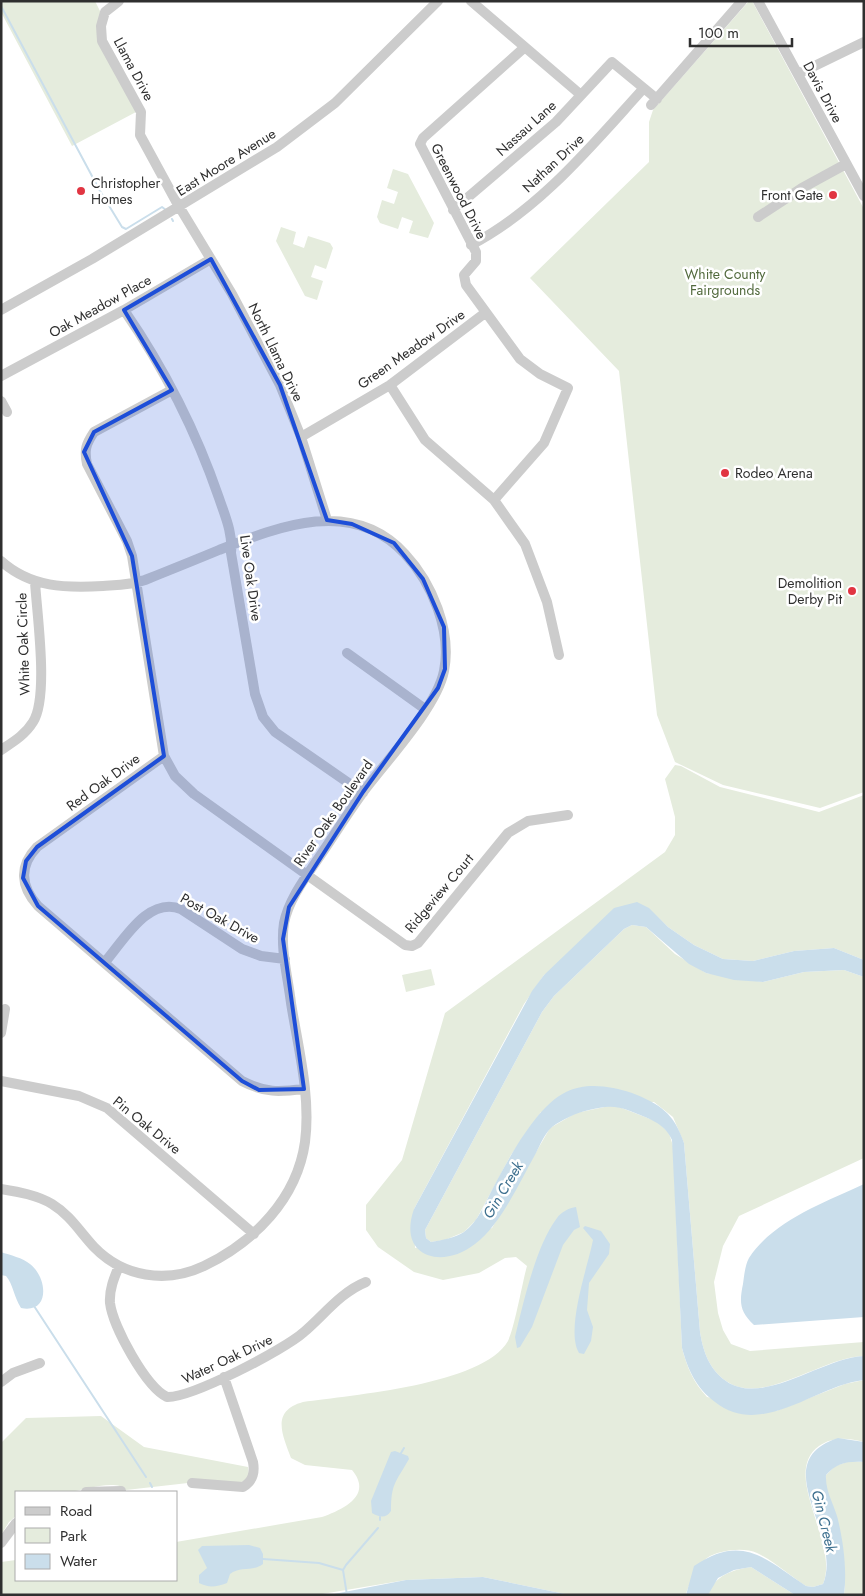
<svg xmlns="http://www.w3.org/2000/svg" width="865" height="1596" font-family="Jost,sans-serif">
<rect width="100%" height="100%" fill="#fff"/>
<path fill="#e5ecdd" d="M1,1h94l6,12 -4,11 39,88 -64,34 -71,-134z
M749,1h3l112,208v583l-44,16 -97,-23 -48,-23 -18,-47 -38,-344 -89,-93 119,-116v-40l4,-12z
M393,169l15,5 26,49 -6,15 -19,-5 4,-12 -11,-4 -4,12 -18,-6 -3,-6 5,-17 12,4 4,-12 -11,-4z
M281,227l15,5 -3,12 11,4 4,-12 22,7 3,5 -7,21 -11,-4 -4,12 12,4 -6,19 -12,-4 -29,-55z
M675,765l6,1 39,21 99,25 45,-17v165l-30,-12 -40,3 -41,10 -30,-2 -29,-14 -26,-18 -19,-18 -105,66 -20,29 -110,205 1,39 77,-20 58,-100 26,-15 38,-8 44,17 11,11 4,13 9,202c5,19 11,34 25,49l69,14 69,-27 19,-4v62c-15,-4 -31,-6 -45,4 -39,28 21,97 4,138l-10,3 -7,-1c-16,-10 -32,-25 -49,-33 -13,-6 -38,-3 -50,5 -7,4 -20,29 -21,37h-116l-87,-18 -77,3 -90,15h-315v-33l15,-2v20h160v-38l146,-25c22,-8 51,-22 30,-47l-47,-5 -14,-7c-9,-24 -20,-47 12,-56 48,-7 180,-17 205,-61 7,-15 14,-57 19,-75l-11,-9 -11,1 -26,15 -36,7 -29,-8 -36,-25 -12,-17v-25l36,-45 43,-147 220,-161 10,-17v-18l-10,-38z
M632,925l14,2 29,27 31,19 57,9 41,-10 40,-2 20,7v181l-125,58 -16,30 -9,36 4,31 5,17 8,14 19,7 114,-9v14c-43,1 -101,51 -138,25 -17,-12 -23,-30 -26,-49l-16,-189 -11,-26 -19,-15 -113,10 -30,43 -35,65 -12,12 -19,8 -14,2 -5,-4 -1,-8 117,-218 12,-16 70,-67z
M431,969l4,16 -29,7 -4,-17z
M101,1416l43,31 104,20 1,7 -4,7 -8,2 -45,-4 -4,4 -62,7c-10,-12 -44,1 -58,2 -16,2 -35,0 -52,0v24l-7,6 -8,13v-92l25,-25z
M850,1461l14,1v133h-20l1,-11 -20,-99 1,-10 9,-9z
M751,1567l44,28h-87c7,-20 24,-25 43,-28z"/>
<path fill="#cadeeb" d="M637,902l12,6 19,19 26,18 29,14 30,2 41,-10 40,-3 30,12v17l-20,-7 -40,2 -41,10 -29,-2 -28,-7 -17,-9 -43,-37 -14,-2 -8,4 -70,67 -12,16 -117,218 1,8 5,4c11,-2 24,-4 33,-10 14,-10 21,-29 29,-44 15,-28 43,-82 73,-96 20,-10 45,-6 66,1 28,11 42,20 52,50l16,189c3,19 9,37 26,49 37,26 95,-23 138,-25v24c-48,5 -102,59 -149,22 -19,-14 -27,-32 -33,-54l-10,-208c-8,-18 -25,-22 -42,-29 -15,-6 -25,-5 -41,-1 -13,3 -26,9 -37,17 -7,6 -12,18 -16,26 -16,28 -35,72 -61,91 -33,26 -78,13 -61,-35l118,-218 12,-16 70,-67z
M864,1184v133l-110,8c-14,-13 -15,-22 -11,-41 1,-7 2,-19 6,-26 25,-38 75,-55 115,-74z
M576,1207l4,20 -6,3 -11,15 -31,82 -12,20 -3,1 -2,-11c8,-33 21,-92 42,-119 4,-6 12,-10 19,-11z
M585,1226l16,5 9,13 -1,10 -20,29 -2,27 6,17 -2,14 -7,13 -5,-1c-14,-23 9,-87 14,-113l-10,-12z
M1,1252c9,3 22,6 29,12 18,14 20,50 -9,44 -7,-11 -8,-24 -15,-32l-5,-1z
M838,1438l26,4v20c-17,-1 -27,1 -38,13 -1,18 10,32 13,49 5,23 8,48 5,71h-49l-44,-28 -17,3 -16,8 -10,17h-22l8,-29c49,-33 71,-7 112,20l7,1 10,-3c21,-50 -59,-122 15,-146z
M395,1451l13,5 1,3c-13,23 -18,24 -18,52 -5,8 -12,6 -19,2l-1,-12 20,-49z
M249,1545l11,3 3,6v10c-10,8 -23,2 -33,10l-3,9c-11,4 -18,5 -28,0v-8l8,-7 -9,-18 4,-4z
M483,1577l87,18h-241l77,-15z"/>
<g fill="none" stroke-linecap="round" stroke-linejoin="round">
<path stroke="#cadeeb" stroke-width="2" d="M1,6l99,185 22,36 4,2 36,-22 4,3
M172,219l1,2
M34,1306l112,171
M401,1453l3,-5
M150,1483l2,4
M380,1520v-3
M263,1559l56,4 24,7
M347,1595l-4,-25 3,-5 32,-37"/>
<path stroke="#ccc" stroke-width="10" d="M119,1l-14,11 -4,14 1,15 39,71 -1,23 37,68 55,91 48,91 21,52 26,83
M471,1l110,94
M758,1l106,195
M798,74l66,-32
M651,105l91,-104
M453,210l103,-88 56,-60 45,37
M758,217l44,-29 44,-24
M471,245c69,-36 121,-100 172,-156
M1,310l91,-51 185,-112 58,-44 103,-102
M124,310c40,58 72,121 95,188 6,18 14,35 12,55l24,141 8,23 12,15 88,61
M1,376l123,-66 87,-51
M390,385l35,55 69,60 31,44 22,58 12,53
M172,390l-78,42c-8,12 -10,18 -7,32l40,77 5,15 32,200 11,20 19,18 211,151 7,1 6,-3 90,-110 20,-12 40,-6
M1,401l6,11
M301,437l89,-52 95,-72
M494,500l50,-57 24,-55 -28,-14 -20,-15 -54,-74 -2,-10 12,-14v-9l-56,-108 3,-6 102,-91
M1,561c30,27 65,27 102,25 15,-1 28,-1 42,-6 25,-10 50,-20 74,-30 61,-24 134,-53 186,4 27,29 47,77 39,117 -7,35 -54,86 -77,116 -16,21 -30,44 -45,66 -14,21 -33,45 -38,70 -4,26 4,54 7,80 7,44 20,93 14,139 -8,57 -51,100 -101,124 -38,18 -81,11 -110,-19 -14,-15 -24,-32 -42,-43 -15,-9 -33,-12 -51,-15
M347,653l78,56
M1,750c12,-8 24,-15 32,-28 16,-25 4,-107 2,-140
M164,756l-127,91c-18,19 -17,39 1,59l204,175c23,12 37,11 62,8
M105,962c19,-22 43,-66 76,-53l61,40 19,7 24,3
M1,1033l4,-24
M1,1081l78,15 28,12 147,126
M119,1266c-5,12 -10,24 -9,37 3,24 36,84 57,94 24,1 117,-47 137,-65 20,-17 37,-40 62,-50
M1,1382l12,-9 27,-10
M192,1483l51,4c10,-6 12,-14 10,-25l-29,-85
M86,1492l35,-1
M1,1543l15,-20"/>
</g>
<path fill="#1d4ed8" fill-opacity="0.2" stroke="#1d4ed8" stroke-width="4" stroke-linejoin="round" d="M211,259l69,126 47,135 25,4 42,19 29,36 21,48 1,42 -7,19 -75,104 -74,115 -6,32 21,150 -45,1 -17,-9 -204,-175 -15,-28 3,-17 11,-14 127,-91 -32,-200 -48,-104 10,-20 78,-42 -48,-80z"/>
<g fill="#e13542" stroke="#fff" stroke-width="2">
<circle cx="81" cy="191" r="5"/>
<circle cx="833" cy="195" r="5"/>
<circle cx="725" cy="473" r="5"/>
<circle cx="852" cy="591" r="5"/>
</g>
<g text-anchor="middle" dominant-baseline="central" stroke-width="5" stroke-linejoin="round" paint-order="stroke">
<g font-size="14" fill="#2f2f2f" stroke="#fff">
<text transform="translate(134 69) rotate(62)">Llama Drive</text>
<text transform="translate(823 92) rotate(62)">Davis Drive</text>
<text transform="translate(526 128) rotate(-42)">Nassau Lane</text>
<text transform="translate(226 162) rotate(-32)">East Moore Avenue</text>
<text transform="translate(553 163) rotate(-43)">Nathan Drive</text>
<text transform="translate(459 191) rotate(63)">Greenwood Drive</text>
<text transform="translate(100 306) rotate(-29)">Oak Meadow Place</text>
<text transform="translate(411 349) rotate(-35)">Green Meadow Drive</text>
<text transform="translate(276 352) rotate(64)">North Llama Drive</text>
<text transform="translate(251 578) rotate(82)">Live Oak Drive</text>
<text transform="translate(23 644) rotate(-92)">White Oak Circle</text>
<text transform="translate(103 782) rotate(-36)">Red Oak Drive</text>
<text transform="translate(333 813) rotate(-55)">River Oaks Boulevard</text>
<text transform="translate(439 893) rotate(-50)">Ridgeview Court</text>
<text transform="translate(220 918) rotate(29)">Post Oak Drive</text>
<text transform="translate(147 1125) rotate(39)">Pin Oak Drive</text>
<text transform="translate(227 1359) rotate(-25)">Water Oak Drive</text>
</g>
<g font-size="14" fill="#2f2f2f" stroke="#fff" text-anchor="start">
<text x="91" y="183">Christopher<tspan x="91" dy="16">Homes</tspan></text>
<text x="823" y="195" text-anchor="end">Front Gate</text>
<text x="735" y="473">Rodeo Arena</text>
<text x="842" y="583" text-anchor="end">Demolition<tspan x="842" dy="16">Derby Pit</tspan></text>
</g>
<g font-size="14" fill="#526a3d" stroke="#fff">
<text x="725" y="274">White County<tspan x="725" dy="16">Fairgrounds</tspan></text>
</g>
<g font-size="15" font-style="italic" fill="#3e708f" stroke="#fff">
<text transform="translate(503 1190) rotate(-59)">Gin Creek</text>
<text transform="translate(824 1521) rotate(76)">Gin Creek</text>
</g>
</g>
<rect width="865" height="1596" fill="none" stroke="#2f2f2f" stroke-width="5"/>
<rect x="15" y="1491" width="162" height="90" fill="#ffffff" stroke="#acacac"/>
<rect x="25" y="1507" width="25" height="8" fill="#cccccc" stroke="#acacac"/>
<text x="60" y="1516" font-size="15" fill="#2f2f2f">Road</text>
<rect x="25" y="1528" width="25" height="15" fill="#e5ecdd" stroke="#acacac"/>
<text x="60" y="1541" font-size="15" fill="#2f2f2f">Park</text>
<rect x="25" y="1554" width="25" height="15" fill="#cadeeb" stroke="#acacac"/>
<text x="60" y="1566" font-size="15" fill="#2f2f2f">Water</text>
<path d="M690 38v8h102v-8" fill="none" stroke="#2f2f2f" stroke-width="2.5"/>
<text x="698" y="38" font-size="15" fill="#2f2f2f" stroke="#ffffff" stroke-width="4" paint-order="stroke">100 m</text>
</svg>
